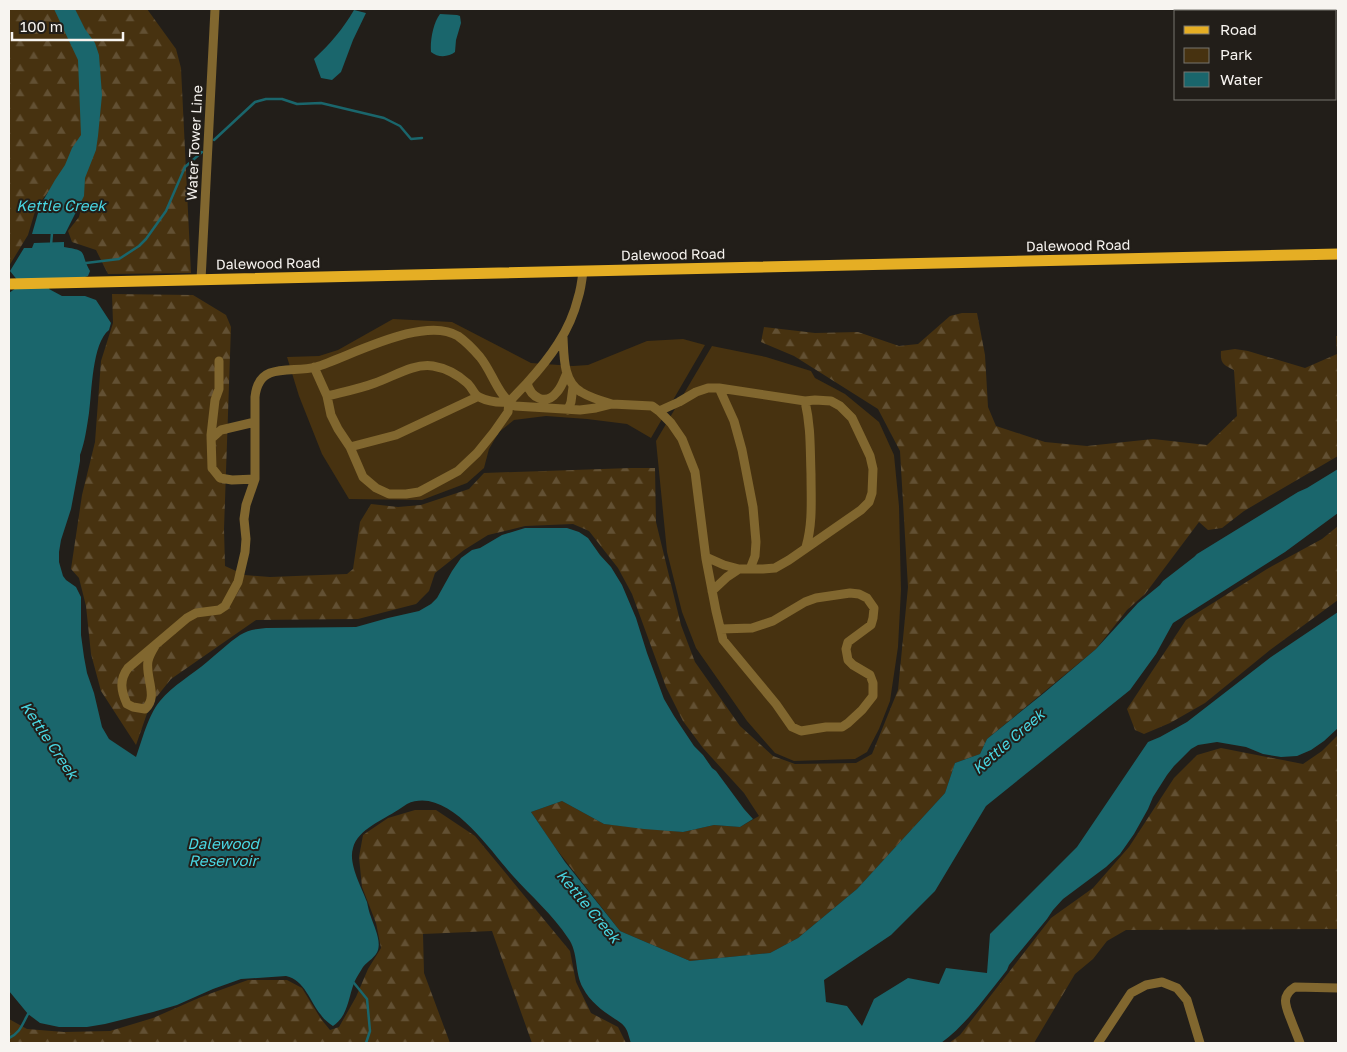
<svg xmlns="http://www.w3.org/2000/svg" width="1347" height="1052" font-family="'Golos Text',sans-serif">
<defs>
<pattern id="forest-firs" width="22" height="20" patternUnits="userSpaceOnUse" patternTransform="scale(1.25)"><rect width="22" height="20" fill="#473210"/><path d="M5 1l3.5 6h-7zM16 11l3.5 6h-7z" fill="#625033"/></pattern>
</defs>
<rect width="100%" height="100%" fill="#221e19"/>
<path fill="url(#forest-firs)" d="M9,9h138l29,40 5,19 10,205 -83,1 -12,-24 -24,-8 -4,-11 11,-14 2,-8 -4,-9 -29,-8 -12,16 -8,27 -19,31z
M112,294l81,1 33,20 5,12 -7,202 1,37 20,9 25,2 77,-3 6,-5 7,-47 11,-18 27,3 23,-2 48,-16 15,-16 147,-5h24l1,54 25,103 14,37 45,64 33,30 22,8 61,-1 16,-9 26,-64 10,-103 -8,-136 -22,-42 -84,-53 -33,-14 3,-15 51,6 43,-1 41,14 19,-2 32,-28 12,-3h15l8,42 3,52 8,19 49,16 42,4 66,-7 54,6 30,-29 -3,-46c-10,-5 -14,-6 -13,-19l14,-2 13,2 57,17 32,-14 -1,-18h2v120l-94,55 -22,17 -14,2 -9,-8 -54,72 -18,16 -31,39 -109,90 -7,15 -25,9 -10,30 -88,96 -59,49 -28,15 -80,8 -70,-30 -66,-85 -23,-34 31,-11 42,23 79,8 31,-7 26,2 19,-11 -15,-23 -41,-45 -20,-27 -17,-34 -34,-93 -14,-26 -29,-37 -16,-7 -48,2 -37,9 -24,15 -29,23 -6,18 -13,13 -58,15 -102,1 -85,59 -21,26 -14,40 -35,-54 -10,-37 -5,-48 -7,-28 -8,-9 11,-74 13,-53 6,-81 12,-38z
M1338,526v74l-68,50 -65,53 -35,20 -26,11 -9,-4 -8,-21 59,-89 81,-51 55,-30z
M1338,735v194l-212,1 -19,11 -14,18 -18,15 -41,69h-85l11,-8 91,-117 42,-30 36,-41 45,-69 23,-23 24,-7 82,16 19,-13z
M415,810h21l39,26 95,115 6,31 15,31 27,14 8,16h-94l-40,-112 -69,3 1,39 26,70h-441v-24l18,10 37,3 46,-1 43,-13 48,-21 47,-17h39l15,8 19,31 9,11 9,-3 17,-30 12,-28 13,-21 -5,-25 -14,-36 -3,-30 4,-22 25,-17z"/>
<path fill="#473210" d="M393,319l59,3 79,41 42,3 15,-1 59,-24 36,-2 22,6 -54,93 -24,-14 -40,-5 -41,-3 -32,4 -15,12 -10,17 -5,19 -17,15 -45,17 -73,-1 -27,-45 -23,-58 -12,-39 32,-1 19,-6z
M712,346l54,11 45,14 4,7 30,16 34,28 15,33 5,51 2,84 -3,57 -8,54 -11,28 -12,23 -12,7 -61,2 -19,-8 -28,-32 -51,-73 -14,-36 -15,-60 -11,-111z"/>
<path fill="#1a666c" d="M54,9h21l10,20 10,14 4,12 3,40 -4,41 -2,14 -11,28 -1,18 -19,38h-33l8,-28 15,-26 10,-15 7,-17 9,-13 -3,-75z
M354,10l12,3 -13,27 -12,32 -9,8 -11,-2 -7,-19c16,-15 29,-30 40,-49z
M440,14l17,1 3,1 1,7 -5,17 -1,12c-6,5 -17,6 -24,0 -1,-11 2,-29 9,-38z
M64,242v5c26,4 15,5 26,24l-2,5 -12,4 -24,2 -3,7 13,7h23l11,4 15,23 -2,7c-17,13 -17,62 -20,83 -2,13 -4,29 -9,42v6l-9,48 -10,31 -2,12v10l4,14 3,4 10,7 5,10v38l3,22 3,16 7,20 8,34 7,12 27,18c6,-16 12,-42 24,-56 13,-16 32,-26 47,-39 11,-9 21,-19 33,-27 8,-5 16,-6 26,-7l90,-1 32,-9 31,-7 12,-7 6,-6 15,-27 9,-13 11,-8 8,-2 22,-13 23,-7h42l12,4 9,6 12,17 11,12 11,18 14,33 11,35 17,46 10,17 20,30 9,9 9,13 4,3 28,38 9,10 -13,8 -26,-2 -31,7 -39,-3 -40,-5 -42,-23 -31,11 34,50 55,69 70,30 80,-8 28,-15 59,-49 88,-96 10,-30 25,-9 7,-15 57,-46 52,-44 42,-46 22,-18 3,-4 31,-24 3,-3 101,-62 9,-4 31,-19v44l-53,39 -112,71 -17,31 -26,36 -144,116 -51,85 -44,44 -67,45 2,22 21,4 15,20 12,-27 34,-21 31,6 7,-16 41,5 3,-39 87,-87 71,-105 12,-5 27,-15 84,-65 67,-45v116l-14,13 -13,9 -14,6 -16,1 -18,-3 -17,-7 -29,-5 -19,3 -7,4 -17,17 -7,9 -14,22 -5,12 -14,25 -14,20 -14,13 -43,32 -10,11 -6,9 -38,46 -2,5c-20,25 -40,54 -66,73h-310c-2,-5 -3,-13 -7,-17 -2,-3 -6,-5 -9,-7 -12,-8 -25,-17 -32,-31 -9,-16 -4,-35 -15,-50 -15,-23 -37,-42 -55,-62 -23,-25 -65,-91 -106,-72 -3,2 -6,4 -9,6 -15,10 -40,19 -45,38 -5,16 9,40 14,54 1,5 2,10 4,15 3,9 10,23 7,33 -2,7 -10,11 -15,17 -3,5 -7,11 -9,16 -6,16 -6,33 -21,43 -4,-3 -9,-6 -12,-11 -11,-13 -16,-35 -35,-39l-45,3 -28,10 -36,16 -24,7 -48,12 -18,3h-28l-19,-4 -12,-9 -19,-23v-698l7,-5 2,-7 -8,-10 14,-23h8l2,-5z"/>
<g fill="none" stroke-linecap="round" stroke-linejoin="round">
<path stroke="#1a666c" stroke-width="2.5" d="M214,140l41,-38 11,-3h16l15,5 24,-1 63,15 16,8 11,13 11,-1
M51,245l1,-12
M86,263l33,-4 20,-13 7,-7 20,-28 19,-44 17,-15
M354,983l13,16 3,32 -4,12
M9,1038c11,-5 13,-13 19,-24"/>
<path stroke="#81672f" stroke-width="9" d="M201,280l14,-271
M563,337c1,19 0,45 18,55 10,6 21,9 31,12
M219,361v28l-4,11 -4,35 1,33 8,10 12,2 23,-1
M314,367l13,29 4,19 7,14 12,18 13,30 13,11 13,6h17l13,-2 39,-21 19,-18 17,-21 14,-20 1,-10 18,-19
M567,373c-3,6 -5,14 -10,19 -11,14 -26,6 -30,-9 23,-25 43,-52 51,-85 3,-9 4,-18 5,-27
M327,396c16,-4 32,-7 48,-13 18,-6 38,-20 58,-17 12,2 25,9 34,17 5,4 7,12 12,14 10,5 19,6 30,5
M805,401c6,27 5,46 6,73 0,25 2,49 -5,73
M568,410l3,-8 2,-15
M659,411l20,-9 17,-10 12,-4h11
M211,439l10,-9 34,-8
M350,447l46,-12 81,-38
M706,557l18,8 15,4
M712,591l15,-14 12,-8h24l12,-1 14,-8 72,-50 8,-8 3,-9 1,-24 -3,-13 -18,-38 -12,-12 -9,-5 -16,-1 -10,1 -86,-13 15,33 8,29 11,57 3,35 -1,14 -5,13
M155,646c-3,5 -6,10 -7,15 -3,17 11,36 -3,48l-12,-2 -6,-3c-6,-13 -8,-24 1,-36l59,-50 9,-5 23,-3 6,-4 13,-24 7,-30 1,-13 -2,-20 2,-14 9,-26v-82c1,-10 5,-20 15,-24 14,-5 31,-2 46,-6 35,-11 108,-52 142,-31 7,5 16,14 22,21 13,16 17,38 35,49l65,4 16,-2 16,-4 40,2 7,5 12,12 11,16 13,33 11,87 10,52 7,29 53,64 16,23 9,4 25,-4h16l6,-4 14,-13 11,-14v-13l-3,-8 -17,-10 -5,-5 -2,-11 2,-7 23,-17 2,-7 1,-10 -7,-10 -8,-4 -9,-1 -34,5 -11,4 -32,19 -21,7 -31,1
M1098,1043l33,-50 15,-8 16,-3 15,6 10,12 13,43
M1300,1043c-3,-8 -6,-15 -9,-23 -5,-13 -11,-24 4,-33l43,1"/>
<path stroke="#e5ae24" stroke-width="11" d="M9,284l1329,-30"/>
</g>
<g text-anchor="middle" dominant-baseline="central" stroke-width="4" stroke-linejoin="round" paint-order="stroke">
<g font-size="14" fill="#f7f4f0" stroke="#221e19">
<text transform="translate(194 143) rotate(-87)">Water Tower Line</text>
<text transform="translate(1078 245) rotate(-1)">Dalewood Road</text>
<text transform="translate(673 254) rotate(-1)">Dalewood Road</text>
<text transform="translate(268 263) rotate(-1)">Dalewood Road</text>
</g>
<g font-size="15" font-style="italic" fill="#49d7e3" stroke="#221e19">
<text x="61" y="205">Kettle Creek</text>
<text transform="translate(50 740) rotate(56)">Kettle Creek</text>
<text transform="translate(1008 741) rotate(-41)">Kettle Creek</text>
<text x="223" y="843">Dalewood<tspan x="223" dy="17">Reservoir</tspan></text>
<text transform="translate(589 906) rotate(50)">Kettle Creek</text>
</g>
</g>
<rect width="1347" height="1052" fill="none" stroke="#f7f4f0" stroke-width="20"/>
<rect x="1174" y="10" width="162" height="90" fill="#221e19" stroke="#77746f"/>
<rect x="1184" y="26" width="25" height="8" fill="#e5ae24" stroke="#77746f"/>
<text x="1220" y="35" font-size="15" fill="#f7f4f0">Road</text>
<rect x="1184" y="48" width="25" height="15" fill="#473210" stroke="#77746f"/>
<text x="1220" y="60" font-size="15" fill="#f7f4f0">Park</text>
<rect x="1184" y="72" width="25" height="15" fill="#1a666c" stroke="#77746f"/>
<text x="1220" y="85" font-size="15" fill="#f7f4f0">Water</text>
<path d="M12 32v8h111v-8" fill="none" stroke="#f7f4f0" stroke-width="2.5"/>
<text x="20" y="32" font-size="15" fill="#f7f4f0" stroke="#221e19" stroke-width="4" paint-order="stroke">100 m</text>
</svg>
